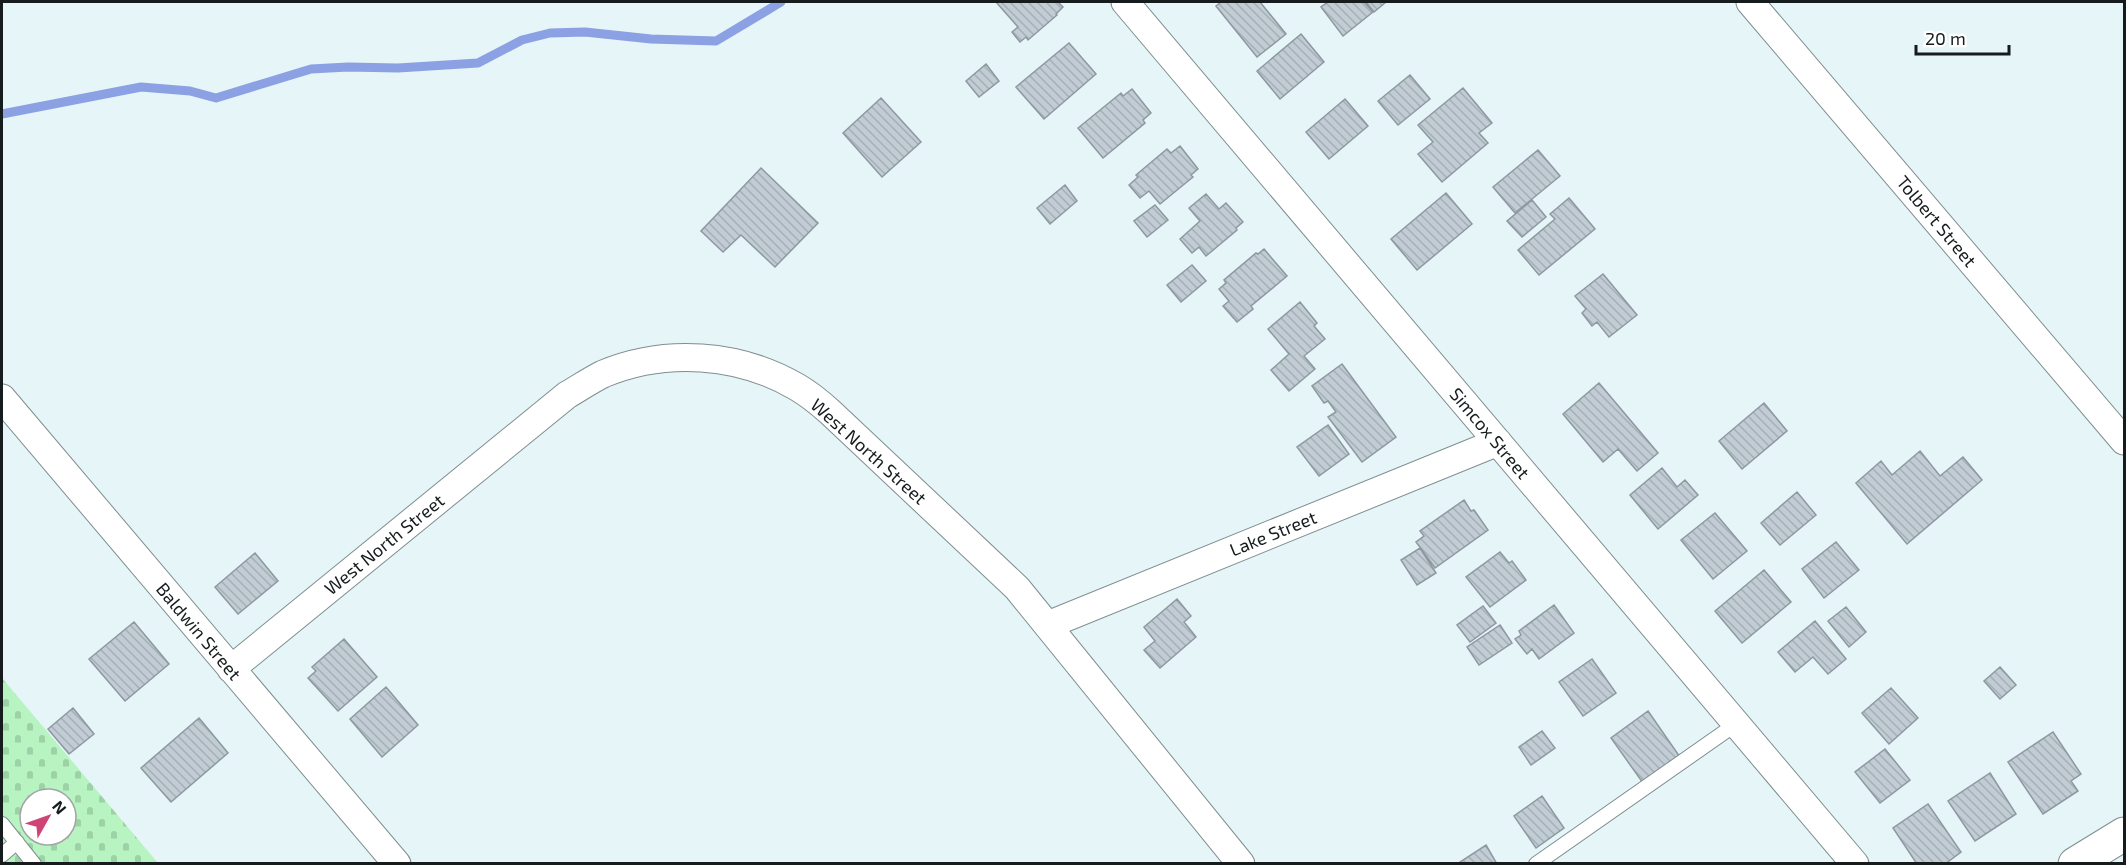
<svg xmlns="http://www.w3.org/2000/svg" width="2126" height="865" font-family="'Exo 2',sans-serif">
<defs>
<pattern id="cemetery-stones" width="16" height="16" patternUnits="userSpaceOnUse" patternTransform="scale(1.5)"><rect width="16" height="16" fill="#b8f4c2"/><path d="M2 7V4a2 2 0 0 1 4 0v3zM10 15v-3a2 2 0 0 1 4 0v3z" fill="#9dd1a6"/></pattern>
<pattern id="building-back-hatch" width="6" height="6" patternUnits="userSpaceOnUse" patternTransform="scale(1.5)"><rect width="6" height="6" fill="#c1ccd5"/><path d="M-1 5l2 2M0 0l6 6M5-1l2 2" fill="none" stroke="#a5afb6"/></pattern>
</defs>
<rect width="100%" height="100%" fill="#e5f5f8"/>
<path fill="url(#cemetery-stones)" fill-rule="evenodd" d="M2,678l156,185h-156zM30,799h36v36h-36z"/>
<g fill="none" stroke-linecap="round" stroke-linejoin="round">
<path stroke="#8ca0e4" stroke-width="9" d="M2,114l139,-27 49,4 26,7 95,-29 37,-2 50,1 80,-5 44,-23 28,-7 35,-1 66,7 65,2 65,-39"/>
</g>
<path fill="url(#building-back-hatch)" stroke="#8d98a0" stroke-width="1.5" d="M996,2h62l5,5 -7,7 1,1 -29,25 -2,-3 -6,5 -8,-10 6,-5z
M1221,2h39l26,32 -29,23 -41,-51z
M1328,2h36l9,10 -30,24 -22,-29z
M1366,2h20l-12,10z
M1301,34l23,28 -44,37 -23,-28z
M1069,43l27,31 -52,45 -28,-32z
M986,64l13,17 -20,16 -13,-16z
M1410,75l20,24 -32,26 -20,-24z
M1463,88l29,35 -13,10 9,10 -46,39 -24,-28 15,-12 -15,-17z
M1132,89l19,24 -8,7 2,3 -42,35 -25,-30 43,-35 2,3z
M881,98l40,44 -39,35 -39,-44z
M1345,99l23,27 -39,33 -23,-27z
M1180,146l18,23 -7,6 2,2 -33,27 -11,-13 -9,7 -11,-13 9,-8 -2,-2 31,-26 4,4z
M1538,150l22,26 -45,37 -22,-26z
M761,168l57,55 -43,44 -34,-32 -18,17 -22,-21z
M1065,185l12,16 -27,23 -13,-16z
M1446,193l26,31 -55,46 -26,-31z
M1206,194l13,15 7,-6 17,19 -7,6 1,2 -31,26 -7,-9 -7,6 -12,-14 20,-18 -11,-13z
M1569,198l26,31 -56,46 -21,-25 37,-31 -5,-5z
M1532,200l14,17 -24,20 -15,-16z
M1155,205l13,15 -21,17 -13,-16z
M1264,249l23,27 -36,30 2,3 -16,13 -14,-16 6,-5 -10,-12 7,-6 -2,-3 32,-27 2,1z
M1192,265l14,16 -25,21 -14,-17z
M1603,274l34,41 -28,22 -12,-15 -5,4 -10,-13 4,-4 -11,-13z
M1300,302l17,21 -3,3 11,13 -21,17 11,13 -26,22 -18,-21 18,-16 -21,-25z
M1342,364l54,73 -34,25 -34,-45 8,-5 -8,-11 -4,2 -12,-17z
M1599,383l59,70 -21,18 -19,-22 -15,13 -40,-48z
M1764,403l23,28 -45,38 -23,-28z
M1328,425l21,29 -30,22 -22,-29z
M1920,451l20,25 23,-19 19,23 -75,64 -51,-61 25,-22 11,14z
M1662,468l15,19 8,-7 13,15 -40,34 -28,-34z
M1797,492l19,23 -36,30 -19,-22z
M1464,500l7,11 3,-1 14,20 -53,38 -19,-26 8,-6 -4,-5z
M1715,513l32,38 -34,28 -32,-39z
M1836,542l23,28 -35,28 -22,-29z
M1420,548l16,25 -19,12 -16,-25z
M1500,552l9,11 3,-2 14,19 -36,27 -24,-30z
M255,553l23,28 -40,33 -23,-27z
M1764,570l27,32 -49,41 -27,-32z
M1177,599l14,17 -7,6 12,15 -36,31 -16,-18 11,-9 -11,-14z
M1554,605l20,28 -35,26 -7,-10 -5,5 -12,-15 6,-4 -2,-4z
M1483,606l13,17 -26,19 -13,-17z
M1846,607l20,25 -17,15 -21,-26z
M1815,621l31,38 -18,15 -15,-17 -18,15 -17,-20z
M134,622l35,42 -44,37 -36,-42z
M1500,625l12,18 -33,22 -12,-18z
M344,639l33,38 -39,34 -30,-33 8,-7 -4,-4z
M1592,659l24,34 -33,23 -24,-34z
M2000,667l16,18 -16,14 -16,-18z
M386,687l32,38 -36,32 -32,-38z
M1891,688l27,30 -29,26 -27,-31z
M73,708l21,26 -25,20 -21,-25z
M1648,711l32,46 -37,26 -32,-45z
M199,718l29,35 -57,49 -30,-34z
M1542,731l13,17 -24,17 -12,-18z
M2053,732l28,42 -10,7 7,10 -35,23 -35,-52z
M1885,749l25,31 -30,23 -25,-31z
M1990,773l26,41 -41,27 -27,-40z
M1542,796l22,32 -28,20 -22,-32z
M1928,804l33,48 -16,12h-28l-24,-36z
M1486,845l11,19h-40z"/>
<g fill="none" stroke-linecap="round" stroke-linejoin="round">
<g stroke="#7f8e90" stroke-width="16">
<path id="lane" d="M2,824l32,40
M2,855l15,-13
M1536,864l200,-140"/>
</g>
<g stroke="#7f8e90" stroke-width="29">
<path id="street" d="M1125,2l730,862
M1750,2l374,439
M2,398l395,466
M1048,625l450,-183
M231,669l336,-274c12,-7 24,-15 36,-21 62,-26 136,-21 194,13 12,7 23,16 33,25l187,176 224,276"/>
</g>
<g stroke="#7f8e90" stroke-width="35">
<path id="secondary" d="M2075,864l49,-30"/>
</g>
<use href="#lane" stroke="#fff" stroke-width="14"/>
<use href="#street" stroke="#fff" stroke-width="27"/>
<use href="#secondary" stroke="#fff" stroke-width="33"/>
</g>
<g text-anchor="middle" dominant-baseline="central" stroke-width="4.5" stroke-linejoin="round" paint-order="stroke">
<g font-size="18" fill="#161c1d" stroke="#fff">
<text transform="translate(1937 221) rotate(50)">Tolbert Street</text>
<text transform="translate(1490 433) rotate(50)">Simcox Street</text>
<text transform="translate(869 451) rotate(42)">West North Street</text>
<text transform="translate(1273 533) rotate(-22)">Lake Street</text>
<text transform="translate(384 544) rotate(-39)">West North Street</text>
<text transform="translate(199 631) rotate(50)">Baldwin Street</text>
</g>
</g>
<rect width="2126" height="865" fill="none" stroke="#161c1d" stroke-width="6"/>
<g transform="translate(48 817) rotate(50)"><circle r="28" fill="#ffffff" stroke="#a2a4a5" stroke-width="1.5"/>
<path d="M0-4.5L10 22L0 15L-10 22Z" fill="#cf4375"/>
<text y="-9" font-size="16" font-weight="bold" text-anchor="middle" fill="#161c1d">N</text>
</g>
<path d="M1916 45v9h93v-9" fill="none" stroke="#161c1d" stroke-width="3"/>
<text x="1925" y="45" font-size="18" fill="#161c1d" stroke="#ffffff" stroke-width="4.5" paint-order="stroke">20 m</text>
</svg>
